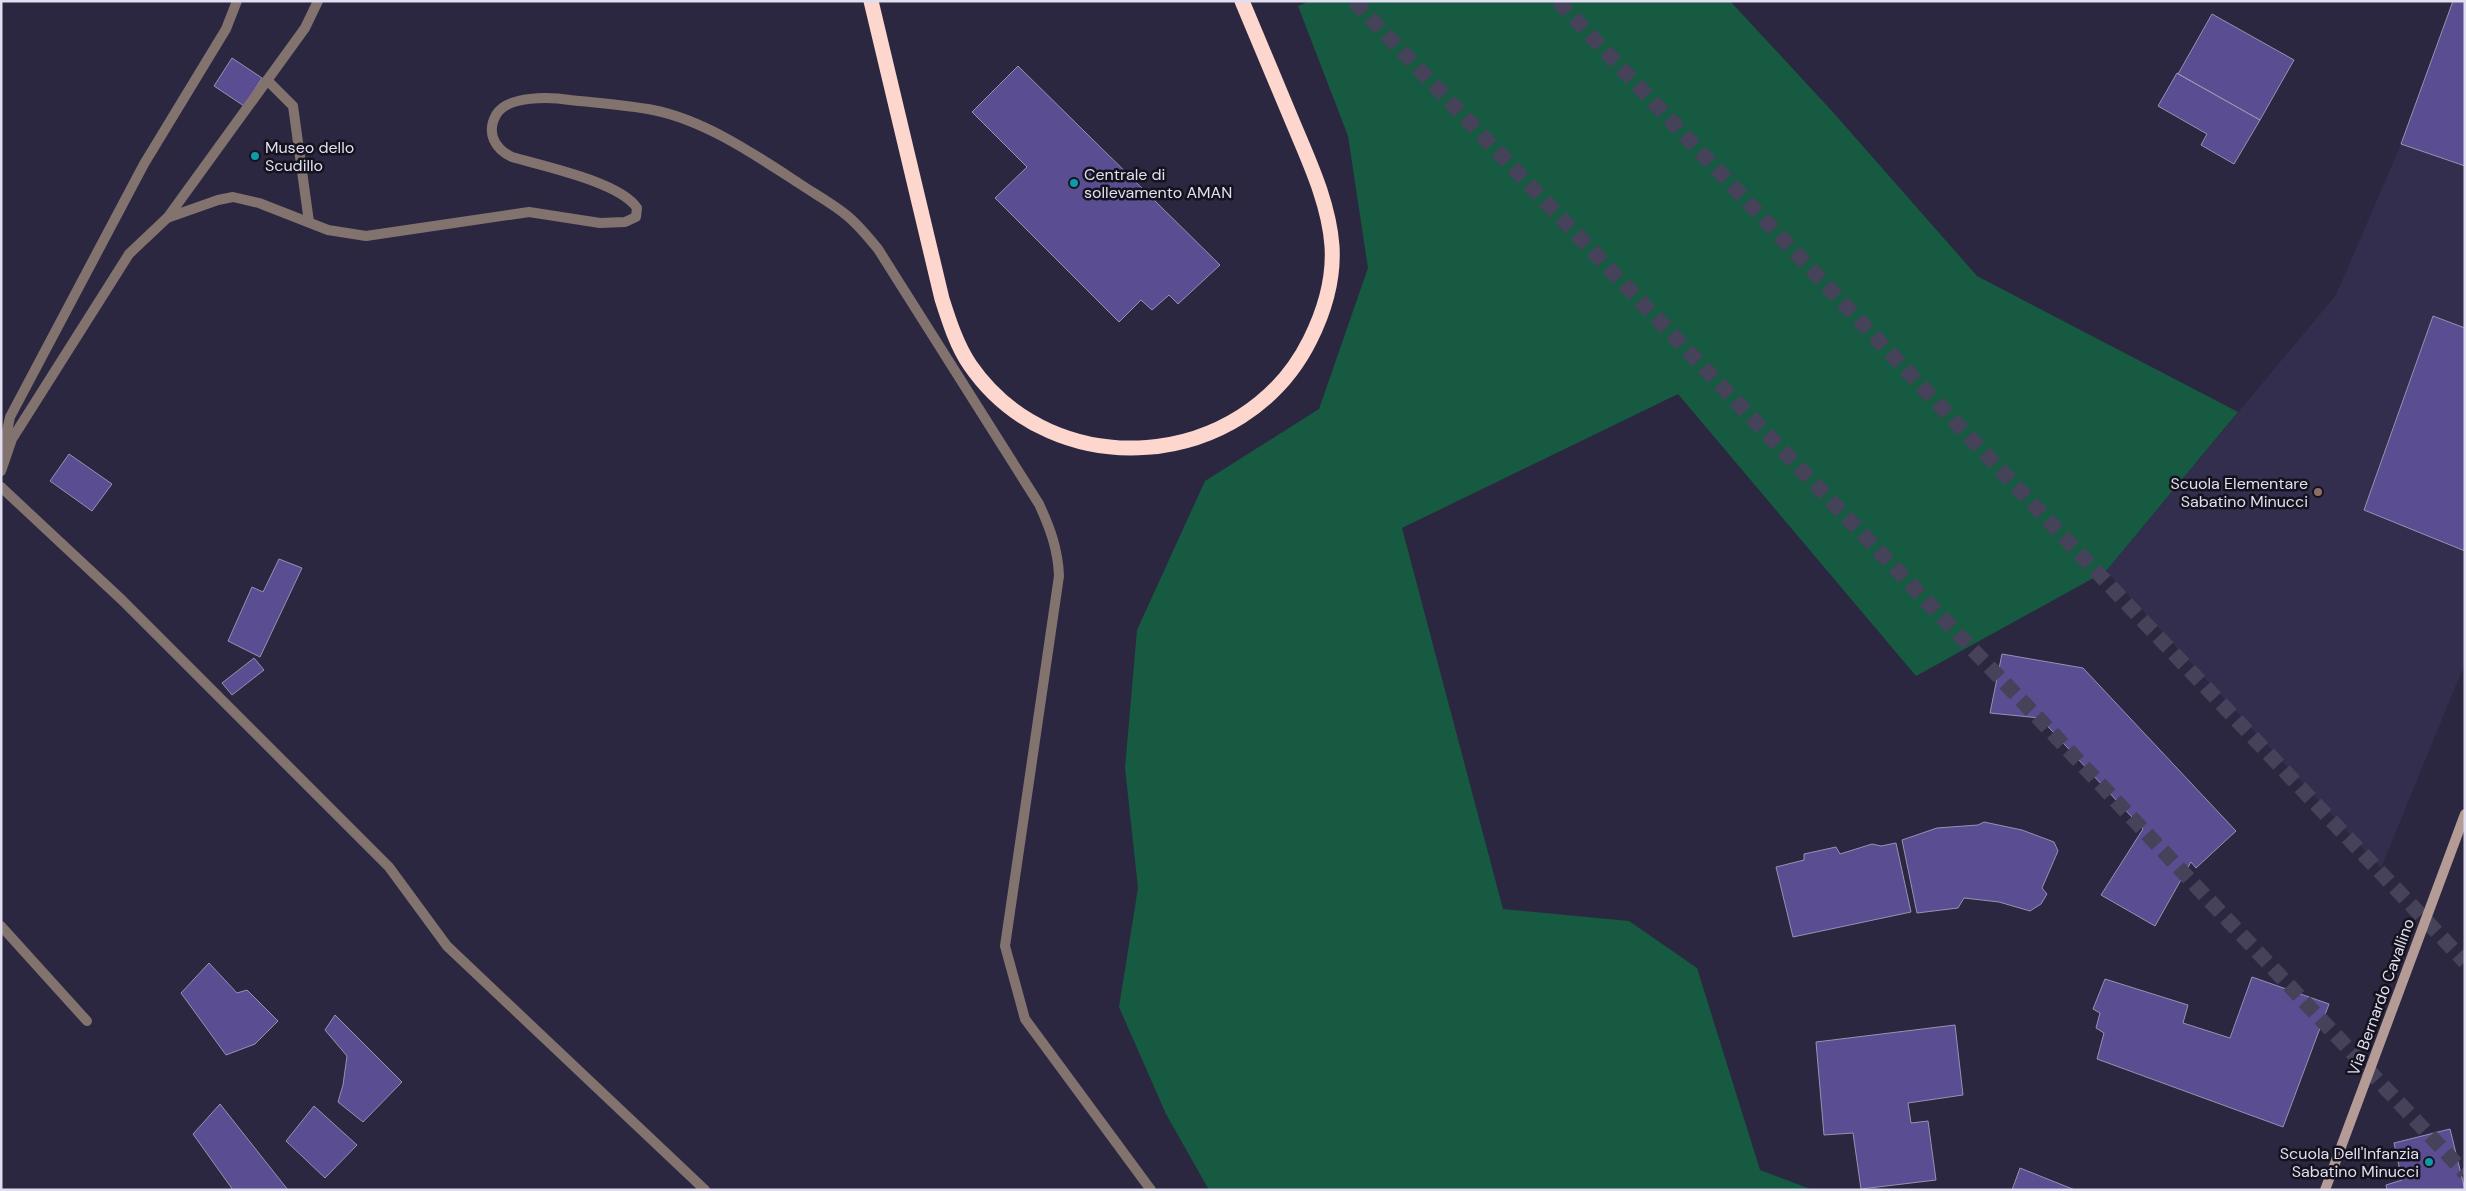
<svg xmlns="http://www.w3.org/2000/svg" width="2466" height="1191" font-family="'DM Sans',sans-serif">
<rect width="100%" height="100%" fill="#2b2740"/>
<path fill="#332e4d" d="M2453,1h12v662l-84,205 -275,-297 230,-276 65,-151z"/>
<path fill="#165a41" d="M1309,1h421l101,109 146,166 261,136 -132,159 -190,105 -238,-282 -276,134 101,381 126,12 68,47 63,202 53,20h-604l-43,-76 -47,-107 19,-119 -13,-120 12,-138 68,-149 114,-72 49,-141 -20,-132 -50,-130z"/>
<path fill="#5a4d91" stroke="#9693b2" d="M2453,1h12v165l-64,-22z
M2212,14l82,46 -34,60 -82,-46z
M232,58l30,20 -18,28 -30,-20z
M1018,66l202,199 -42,39 -9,-9 -17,15 -11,-10 -22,22 -124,-124 32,-31 -55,-55z
M2177,73l83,47 -26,44 -33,-19 6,-11 -49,-28z
M2433,316l32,12v223l-101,-41z
M69,454l43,30 -20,27 -42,-30z
M279,559l23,9 -42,89 -32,-16 24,-54 11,5z
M2002,654l81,14 153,163 -40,37 -5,-6 -36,64 -54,-31 42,-66 -103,-111 -50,-5z
M254,658l10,12 -32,25 -10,-12z
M1984,822l38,8 32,12 4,9 -16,37 5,6 -6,10 -11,7 -31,-9 -35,-4 -6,10 -41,5 -15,-73 35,-12 41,-3z
M1896,843l15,69 -118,25 -17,-70 28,-7v-6l32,-7 4,7 32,-10 9,2z
M209,963l28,30 10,-3 31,31 -23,23 -29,11 -45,-62z
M2252,977l77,27 -46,123 -186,-68 7,-26 -8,-5 4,-15 -7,-4 12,-30 83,26 -5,18 47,15z
M335,1015l67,67 -39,40 -25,-20 5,-17 4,-29 -22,-26z
M1955,1025l8,70 -55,8 3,20 17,-2 8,59 -75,9 -8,-56 -29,2 -8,-93z
M220,1104l68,86h-55l-40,-56z
M314,1106l43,39 -32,33 -39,-37z
M2450,1129l15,61h-78l-1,-5 16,-5 -8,-37z
M2020,1168l55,22h-63z"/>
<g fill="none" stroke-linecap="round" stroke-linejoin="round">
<path stroke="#46425a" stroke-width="15" stroke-dasharray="15 8" stroke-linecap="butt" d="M1354,1l688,721 423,451
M1558,1l907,961"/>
<path stroke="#82736f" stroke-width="10" d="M267,80l26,26 16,116
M168,217l137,-189 13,-27
M167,218l51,-18 15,-3 26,6 69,27 38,6 163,-24 71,11 25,-1 11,-5 1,-9c-17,-26 -94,-42 -125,-51 -17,-8 -26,-24 -16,-42 11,-20 55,-18 74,-15 27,3 56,5 83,10 51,10 101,44 144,72 16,11 33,20 48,32 13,10 23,23 33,35l161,255c11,24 19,45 20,72l-54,370 20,73 126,171
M1,487l121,113 267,267 58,79 258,244
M1,926l86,95"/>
<path stroke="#82736f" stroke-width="10" d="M1,461l9,-44 134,-253 82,-135 11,-28
M1,471l11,-32 117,-185 38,-36"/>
<path stroke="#b49b95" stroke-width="10" d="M2325,1190l140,-376"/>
<path stroke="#fdd6cd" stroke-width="15" d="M871,1l71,298c7,22 15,47 28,66 84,122 275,106 340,-25 14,-28 24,-62 22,-94 -3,-44 -24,-87 -41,-128 -16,-39 -33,-78 -49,-117"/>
</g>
<g fill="#0f9aa8" stroke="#13121d" stroke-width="2">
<circle cx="255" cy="156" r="5"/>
<circle cx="1074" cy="183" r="5"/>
<circle cx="2429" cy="1162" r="5"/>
</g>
<circle fill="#8d6e63" stroke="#13121d" stroke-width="2" cx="2318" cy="492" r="5"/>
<g text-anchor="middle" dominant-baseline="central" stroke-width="5" stroke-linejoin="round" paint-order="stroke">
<g font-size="16" fill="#e0deef" stroke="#13121d" text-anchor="start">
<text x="265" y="147">Museo dello<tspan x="265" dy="18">Scudillo</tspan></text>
<text x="1084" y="174">Centrale di<tspan x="1084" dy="18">sollevamento AMAN</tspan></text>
<text x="2308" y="483" text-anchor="end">Scuola Elementare<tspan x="2308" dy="18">Sabatino Minucci</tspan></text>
<text x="2419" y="1153" text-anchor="end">Scuola Dell'Infanzia<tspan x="2419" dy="18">Sabatino Minucci</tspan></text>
</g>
<g font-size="16" fill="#e0deef" stroke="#13121d">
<text transform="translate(2381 997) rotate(-70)">Via Bernardo Cavallino</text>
</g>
</g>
<rect width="2466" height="1191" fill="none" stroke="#e0deef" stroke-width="5"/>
</svg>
